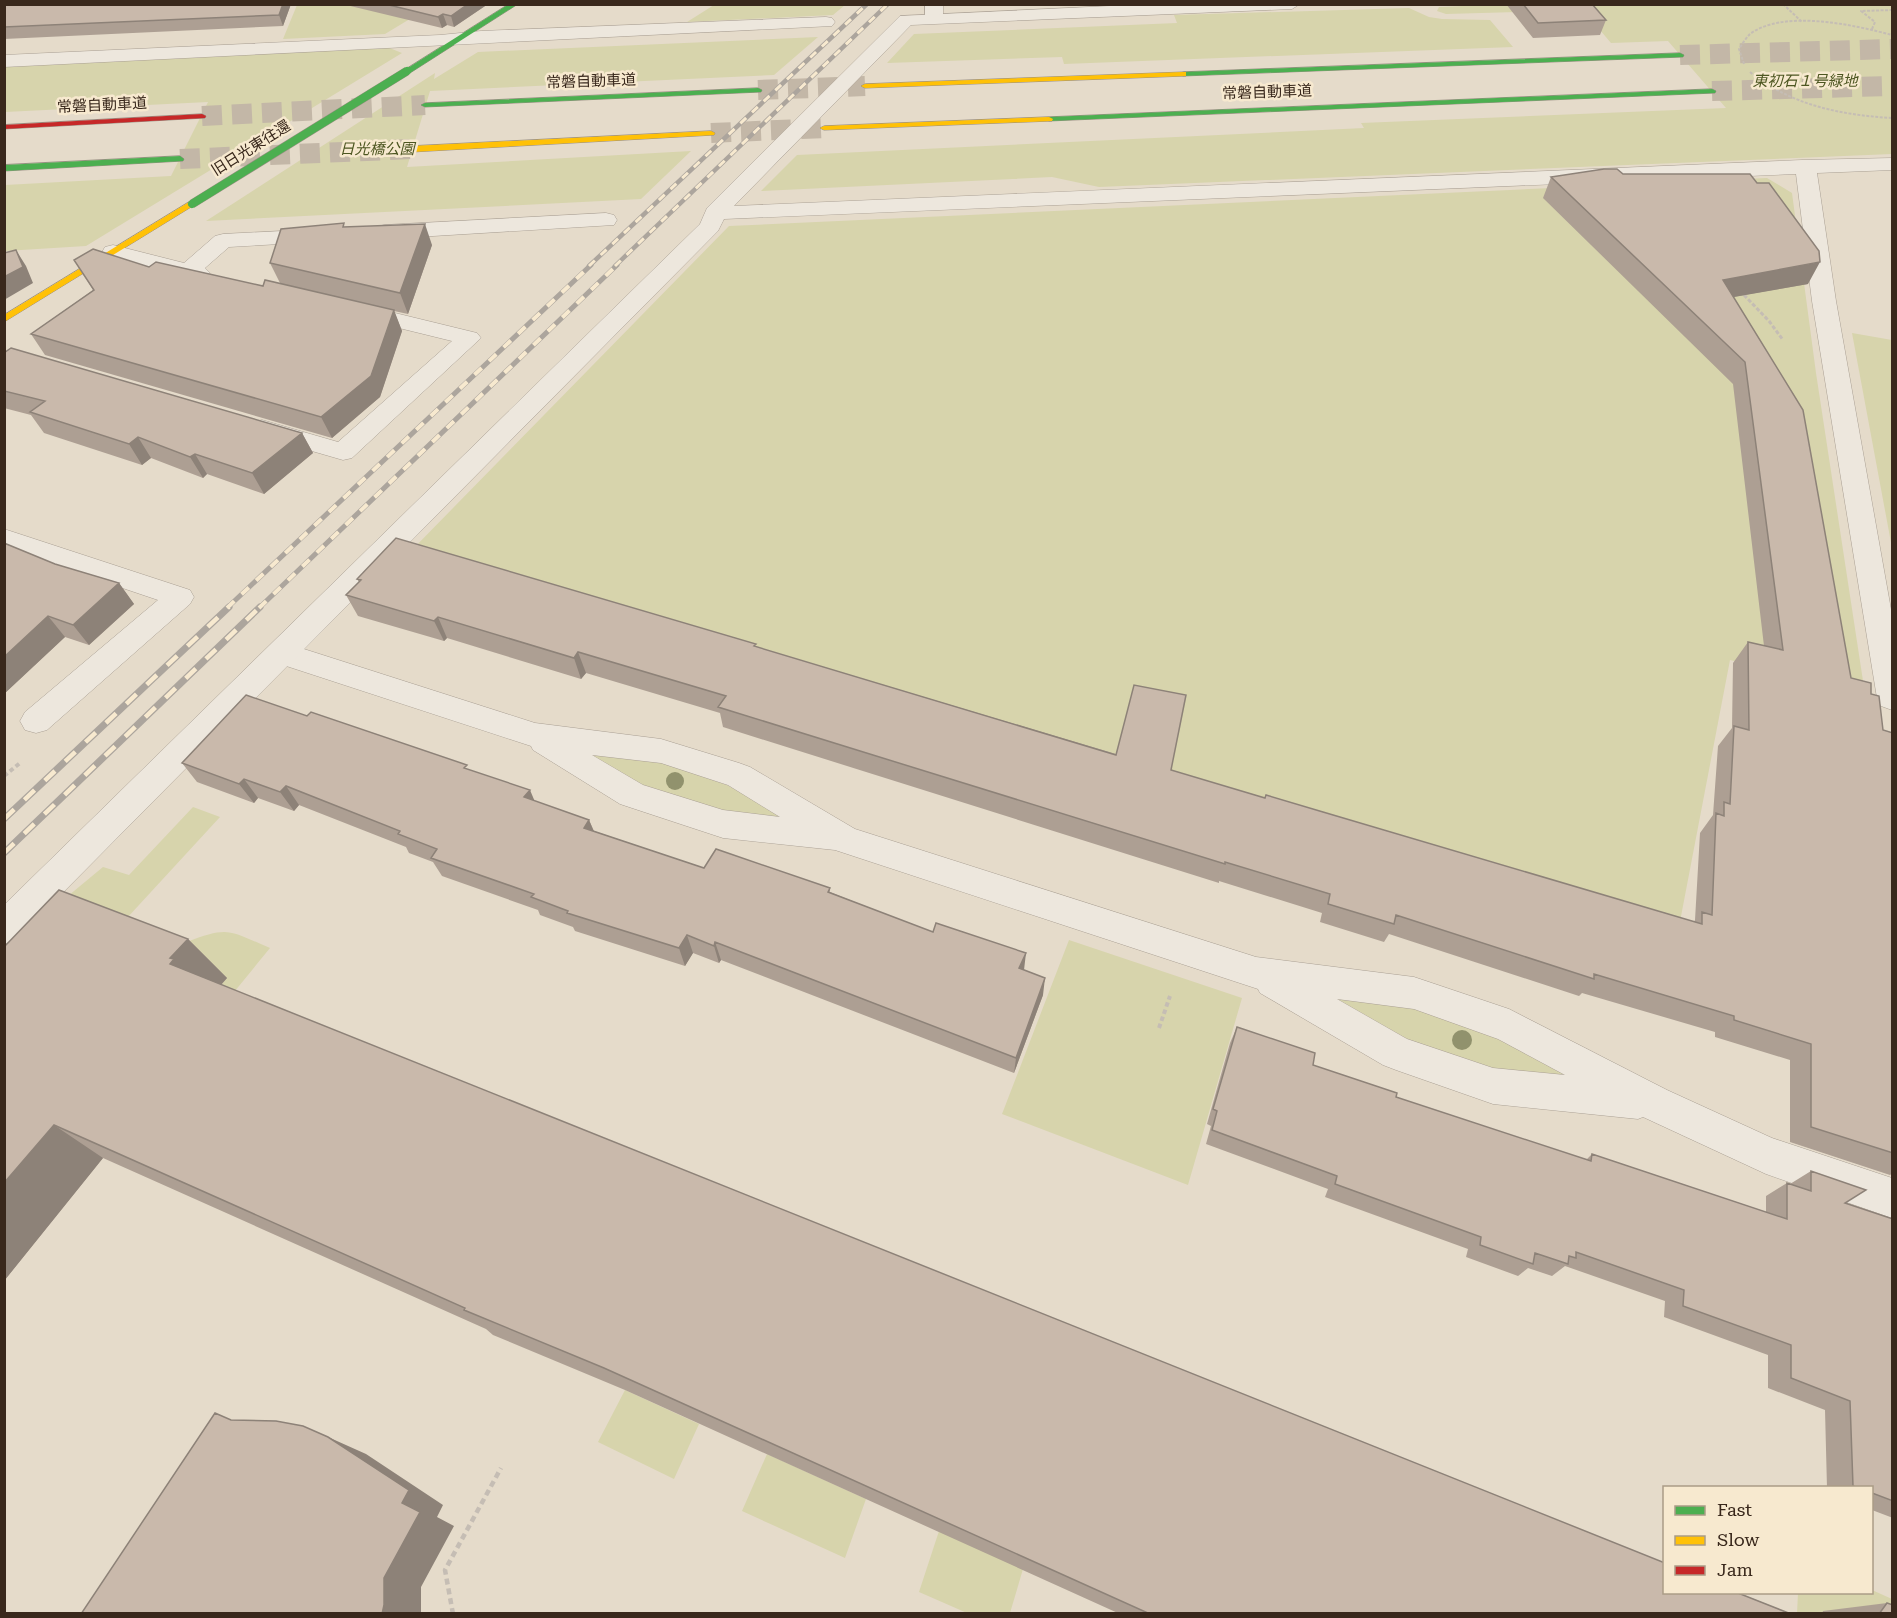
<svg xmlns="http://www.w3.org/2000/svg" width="1897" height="1618" font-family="'Roboto Serif','Noto Sans JP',serif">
<rect width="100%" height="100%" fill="#e5dbca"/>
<path fill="#d7d4ac" d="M1509,4l383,1v149l-793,33 -47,-10 -291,14 36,-36 567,-27 -3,-5 365,-15 -58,-67 -57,2 -28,-33 -137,4 -9,-3 2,-4z
M297,5h136l-48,29 -102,5z
M714,5v-1l131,1 -12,10 -146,7z
M1409,8l20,9 13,2 48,1 23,27 -449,17 -2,-7 -175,6 27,-29 263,-11 -3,-8z
M818,37l-44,38 -344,16 -23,76 284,-16 -50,48 -435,22 229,-148 -1,6 44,-27z
M387,47l15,6 -316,193 -81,5v-66l166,-9 37,-74 -203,10v-46z
M1767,178l25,15 24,180 49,321 -135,-34 -52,272 -1270,-378 321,-328z
M1852,333l40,7v208z
M587,753l77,10 63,22 66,36 -76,-11 -77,-25z
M193,807l27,10 -93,101 59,24c44,-16 41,-12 84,6l-49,60 -11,-11 16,-18 -158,-83 35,-29 26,8z
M1069,940l173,58 -54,187 -186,-71z
M1318,993l94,13 87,29 94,48 -103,-15 -94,-32z
M625,1390l74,34 -25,55 -76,-37z
M767,1454l99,45 -21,59 -103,-47z
M939,1531l84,38 -13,44h-43l-48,-21z
M1872,1590l20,9v14l-95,1 1,-21 74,-1z"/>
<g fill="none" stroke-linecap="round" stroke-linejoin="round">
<path stroke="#c3b7a7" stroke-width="20" stroke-dasharray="20 10" stroke-linecap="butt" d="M1680,55l212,-6
M758,90l107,-4
M1712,91l180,-5
M202,116l223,-11
M711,133l113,-5
M180,159l232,-10"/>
<g stroke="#aaa094" stroke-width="1">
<path id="lane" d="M925,4h18v15l-3,4h-12l-3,-4z
M282,642l253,81 126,16 78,24 11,4 105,62 401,128 158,20 95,32 158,81 105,48 120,40v40l-126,-44 -123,-57 -5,2 -145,-15 -97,-34 -13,-5 -123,-72 -2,-4 -423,-139 -112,-12 -91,-30 -12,-4 -87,-54 -2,-4 -260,-85 -4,-8 4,-8zM592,755l69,8 67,22 52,32 -57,-7 -80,-25zM1337,999l77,10 84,30 67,36 -72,-7 -86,-29z"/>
</g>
<g stroke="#aaa094" stroke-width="1">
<path id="street" d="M1152,4h148l-8,5 -381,16 -177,181 1068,-46 90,-2v12l-75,3 19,128 56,314v95l-11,-4 -4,-8 -65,-397 -16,-127 -1072,45 -6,12 -702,709 -12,4v-39l696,-681 7,-16 193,-192z
M826,17l6,1 3,4 -3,4 -828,41v-12l436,-20 41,-4z
M606,213l8,2 3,5 -3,5 -230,14 -8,-2 -3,-5 3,-5 8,-2z
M323,229l8,2 3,5 -3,5 -102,6 -24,21 5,5 -3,5 -8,2 -94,-23 -3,-5 3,-5 8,-2 71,18 31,-27 8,-2z
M354,303l123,30 4,5 -129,120 -9,2 -90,-26 -4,-6 4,-6 9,-2 76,22 114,-101 -106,-26 -4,-5 4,-5z
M4,529l186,61 4,7 -4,7 -143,126 -11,3 -11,-3 -5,-9 5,-9 133,-112 -154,-52z"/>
</g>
<g stroke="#9a9084" stroke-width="1">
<path id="fast" d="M509,4h9l-108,69 -7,-2z
M1680,53l4,2 -1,2 -500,19 -4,-2 4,-2z
M758,88l4,2 -1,2 -336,15 -4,-2 4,-2z
M1712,89l4,2 -1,2 -666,28 -4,-2 4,-2z
M180,156l4,3 -1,2 -179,10v-6z"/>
</g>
<g stroke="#9a9084" stroke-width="1">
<path id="slow" d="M1183,72h3v4l-321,12 -4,-2 4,-2z
M1049,117l4,2 -1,2 -228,9 -4,-2 4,-2z
M711,131l4,2 -1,2 -302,17 -4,-3 4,-3z
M189,202l7,2 -192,118v-7z"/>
</g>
<g stroke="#9a9084" stroke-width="1">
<path id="jam" d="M202,114l4,2 -1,2 -201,11v-4z"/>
</g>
<path stroke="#c5bdb4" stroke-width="2" stroke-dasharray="3 1.5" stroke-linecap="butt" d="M1783,4l19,18
M1872,29l3,-7 -14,-11 31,-1
M1744,64l-5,-15c3,-5 7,-11 11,-15 34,-25 104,-9 142,1
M1750,72c41,33 90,43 142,46"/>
<path stroke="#c5bdb4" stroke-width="3" stroke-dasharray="4 2" stroke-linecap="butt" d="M1744,295l25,26 14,19"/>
<path stroke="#c5bdb4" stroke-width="4" stroke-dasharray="4.5 3" stroke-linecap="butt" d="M4,776l16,-13
M1159,1028l11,-32"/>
<path stroke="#c5bdb4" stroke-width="4.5" stroke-dasharray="6 4" stroke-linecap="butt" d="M453,1614l-8,-44 56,-102"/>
<use href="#lane" fill="#ede7dd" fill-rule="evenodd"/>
<use href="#street" fill="#ede7dd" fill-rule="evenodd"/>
<use href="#fast" fill="#4caf50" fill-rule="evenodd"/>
<use href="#slow" fill="#ffc107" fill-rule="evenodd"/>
<use href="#jam" fill="#c62828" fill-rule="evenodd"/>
<g stroke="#aca59d" stroke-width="4.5">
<path id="rail-far2" d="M589,266l278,-262
M615,266l273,-262"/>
</g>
<g stroke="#aca59d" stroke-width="5">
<path id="rail-far1" d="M227,608l364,-343
M259,608l358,-343"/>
</g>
<g stroke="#aca59d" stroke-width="7">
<path id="rail" d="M4,819l225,-212
M4,853l256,-246"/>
</g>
<use href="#rail-far2" stroke="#f7e9cf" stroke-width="3" stroke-dasharray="8" stroke-linecap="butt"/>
<use href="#rail-far1" stroke="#f7e9cf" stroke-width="4" stroke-dasharray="10" stroke-linecap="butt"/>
<use href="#rail" stroke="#f7e9cf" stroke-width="4.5" stroke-dasharray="14" stroke-linecap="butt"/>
<g stroke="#9a9084" stroke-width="9" stroke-linecap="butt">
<path id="fast-bridge" d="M192,204l215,-133"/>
</g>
<use href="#fast-bridge" stroke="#4caf50" stroke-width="8"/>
</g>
<g fill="#91926d">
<circle cx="675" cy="781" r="9"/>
<circle cx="1462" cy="1040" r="10"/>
</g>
<path fill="#ad9f93" d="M4,4h287l-8,22 -279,13z
M342,4h146l-34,23 -7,-2 -5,3z
M1506,4h86l14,16 -6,15 -67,3z
M1623,174l185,110 -75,13 118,381 20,16 12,36 10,3v440l-3,2 -100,-33v-82l-75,-23v-5l-133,-39 -3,3 -190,-62 -5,8 -64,-20 2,-9 -103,-32v2l-496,-156 -3,-14 -134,-40 -5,6 -134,-41 -3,3 -86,-25 -12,-21 13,-13 -2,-3 399,68 508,151 430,124 1,-2 5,-87 13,-18 5,-69 14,-18 1,-65 15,-21 16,4 -31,-262 -190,-186 8,-21z
M345,227l87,18 -24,69 -14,-3 8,20 -22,66 -48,41 -287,-83 -14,-21 62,-44 -19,-30 75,7 114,19 17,-3 -10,-20z
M4,353l298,80 11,20 -49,41 -57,-20 -4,4 -52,-20 -9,7 -98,-32 -13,-18 -27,-7z
M4,543l51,21 64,19 15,21 -45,41 -24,-8 -61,57z
M307,716l162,54 66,31 54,19 5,11 110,37 126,20v4l194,78 19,25 -29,78 -293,-113 -2,3 -26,-10 -8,13 -110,-35 -2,-4 -33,-12 -2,-5 -96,-34 -9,-14 -24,-9 -3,-6 -107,-42 -5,6 -36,-13 -4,5 -57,-21 -15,-19z
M188,939l39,39 -6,7 1570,629h-671l-495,-224 -132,-55 -7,-6 -383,-171 -99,123v-334z
M1237,1027l76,38 83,32 190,63 6,-6 174,58v-16l21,-13 3,1 21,-13 34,32 48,16v299l-21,-8v-22h-45l-2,-78 -57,-22v-33l-104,-38 1,-16 -100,-35 -13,10 -24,-8 -10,8 -52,-19 2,-8 -143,-52 3,-8 -122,-45 5,-18 -4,-2 23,-81z
M1887,1603l6,11h-71l1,-3z"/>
<path fill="#8d8278" d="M283,4h8l-8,22 -4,-11z
M468,4h20l-34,23 -3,-11z
M443,14l4,11 -5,3 -4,-11z
M425,224l7,21 -24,69 -8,-21z
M16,250l10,16 7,17 -29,17v-23z
M1820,262l-12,22 -97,17 12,-21z
M394,310l8,21 -22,66 -48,41 -11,-21z
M302,433l11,20 -49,41 -12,-21z
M138,437l13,21 -9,7 -13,-21z
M195,454l12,20 -4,4 -13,-21z
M119,583l15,21 -45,41 -16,-20z
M48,616l17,21 -61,57v-37z
M438,617l9,21 -3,3 -10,-20z
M578,652l8,21 -5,6 -7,-21z
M244,779l14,19 -4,5 -15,-19z
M286,786l13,19 -5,6 -14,-19z
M530,790l8,19 -14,-12z
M589,820l8,19 -13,-11z
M687,935l6,18 -8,13 -6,-18z
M188,939l39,39 -16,18 -41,-32v-6z
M715,942l6,18 -2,3 -5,-17z
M1026,953l-2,17 -7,15 2,-17z
M1045,978l-2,17 -29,78 2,-15z
M54,1125l49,33 -99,123v-98z
M328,1437l38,17 77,51 -6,12 17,9 -33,61v27h-39l2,-36 18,-75z"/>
<path fill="#c9b9ab" stroke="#8d8278" stroke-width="1.5" d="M4,4h279l-4,11 -275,12z
M385,4h83l-17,12 -8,-2 -5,3z
M1523,4h69l14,16 -68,3z
M1604,169h13l6,5h127l7,9h12l50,68 1,11 -97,18 80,130 48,268 20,5v11l8,2 4,34 10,3v420l-82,-26v-83l-77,-24v-4l-140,-42v5l-198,-64 -2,9 -66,-20 2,-10 -105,-32v2l-507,-157 8,-11 -148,-44 -4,6 -136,-41 -4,4 -88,-26 15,-15 -4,-1 39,-41 360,106 -2,2 362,109 18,-70 52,10 -15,75 94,28 1,-3 57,17 379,112v-12l10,3 4,-102 8,3v-14l6,2 4,-78 15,4 -1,-88 35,8 -38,-288 -194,-185z
M344,223l-1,4 82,-3 -25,69 -130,-30 11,-34z
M93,249l56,18 7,-5 107,24 2,-6 129,30 -23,66 -50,41 -290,-83 63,-44 -20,-30z
M16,250l7,17 -19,10v-24z
M11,348l291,85 -50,40 -57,-19 -5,3 -52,-20 -9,7 -99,-32 15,-11 -41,-10v-38z
M4,543l51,21 64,19 -46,42 -25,-9 -44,41z
M246,695l61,21 4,-4 156,53 -3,3 66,22 -6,7 65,23 -5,8 120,40 12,-19 114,39 -2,4 105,40 3,-9 90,30 -7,15 26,10 -29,80 -301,-116 -1,4 -27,-11 -8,13 -112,-35 1,-2 -37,-14 3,-3 -103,-36 6,-9 -39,-15 2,-3 -114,-45 -6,6 -36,-13 -5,5 -57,-21z
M59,890l129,49 -18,19 4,1 -4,5 1495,599v30h73l53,21h-641l-546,-246 -140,-58 1,-2 -411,-183 -50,58v-236z
M1237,1027l78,26 -2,12 84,28 -1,4 195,64 1,-7 195,65v-36l24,8v-20l55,19 -21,13 48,16v282l-21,-8v-5h-14l-5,-2 -3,-85 -59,-23v-33l-108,-39 1,-16 -108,-38v6l-7,-2 -1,8 -33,-11 -2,11 -53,-19 1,-8 -146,-53 2,-8 -125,-46 5,-19 -4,-2z
M215,1413l16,7 45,1 27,5 25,11 81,53 -7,13 18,9 -36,66v27l-2,9h-301z
M1887,1603l6,2v9h-14z"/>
<g text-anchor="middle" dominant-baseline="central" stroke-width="5" stroke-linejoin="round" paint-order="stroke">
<g font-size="15" fill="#39281c" stroke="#f7e9cf">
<text transform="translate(591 81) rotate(-2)">常磐自動車道</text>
<text transform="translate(1267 92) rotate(-2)">常磐自動車道</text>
<text transform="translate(102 105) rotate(-3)">常磐自動車道</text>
<text transform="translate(251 148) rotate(-32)">旧日光東往還</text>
</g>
<g font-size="15" font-style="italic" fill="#4d5621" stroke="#f7e9cf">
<text x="1805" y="81">東初石１号緑地</text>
<text x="377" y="149">日光橋公園</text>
</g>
</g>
<rect width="1897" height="1618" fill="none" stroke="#39281c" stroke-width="12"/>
<rect x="1663" y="1486" width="210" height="108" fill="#f7e9cf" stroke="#ab9c87" stroke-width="1.5"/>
<rect x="1675" y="1506" width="30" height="9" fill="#4caf50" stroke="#ab9c87" stroke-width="1.5"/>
<text x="1717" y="1516" font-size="18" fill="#39281c">Fast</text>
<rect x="1675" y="1536" width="30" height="9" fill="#ffc107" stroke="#ab9c87" stroke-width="1.5"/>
<text x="1717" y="1546" font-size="18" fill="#39281c">Slow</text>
<rect x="1675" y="1566" width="30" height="9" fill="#c62828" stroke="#ab9c87" stroke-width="1.5"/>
<text x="1717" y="1576" font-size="18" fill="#39281c">Jam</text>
</svg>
